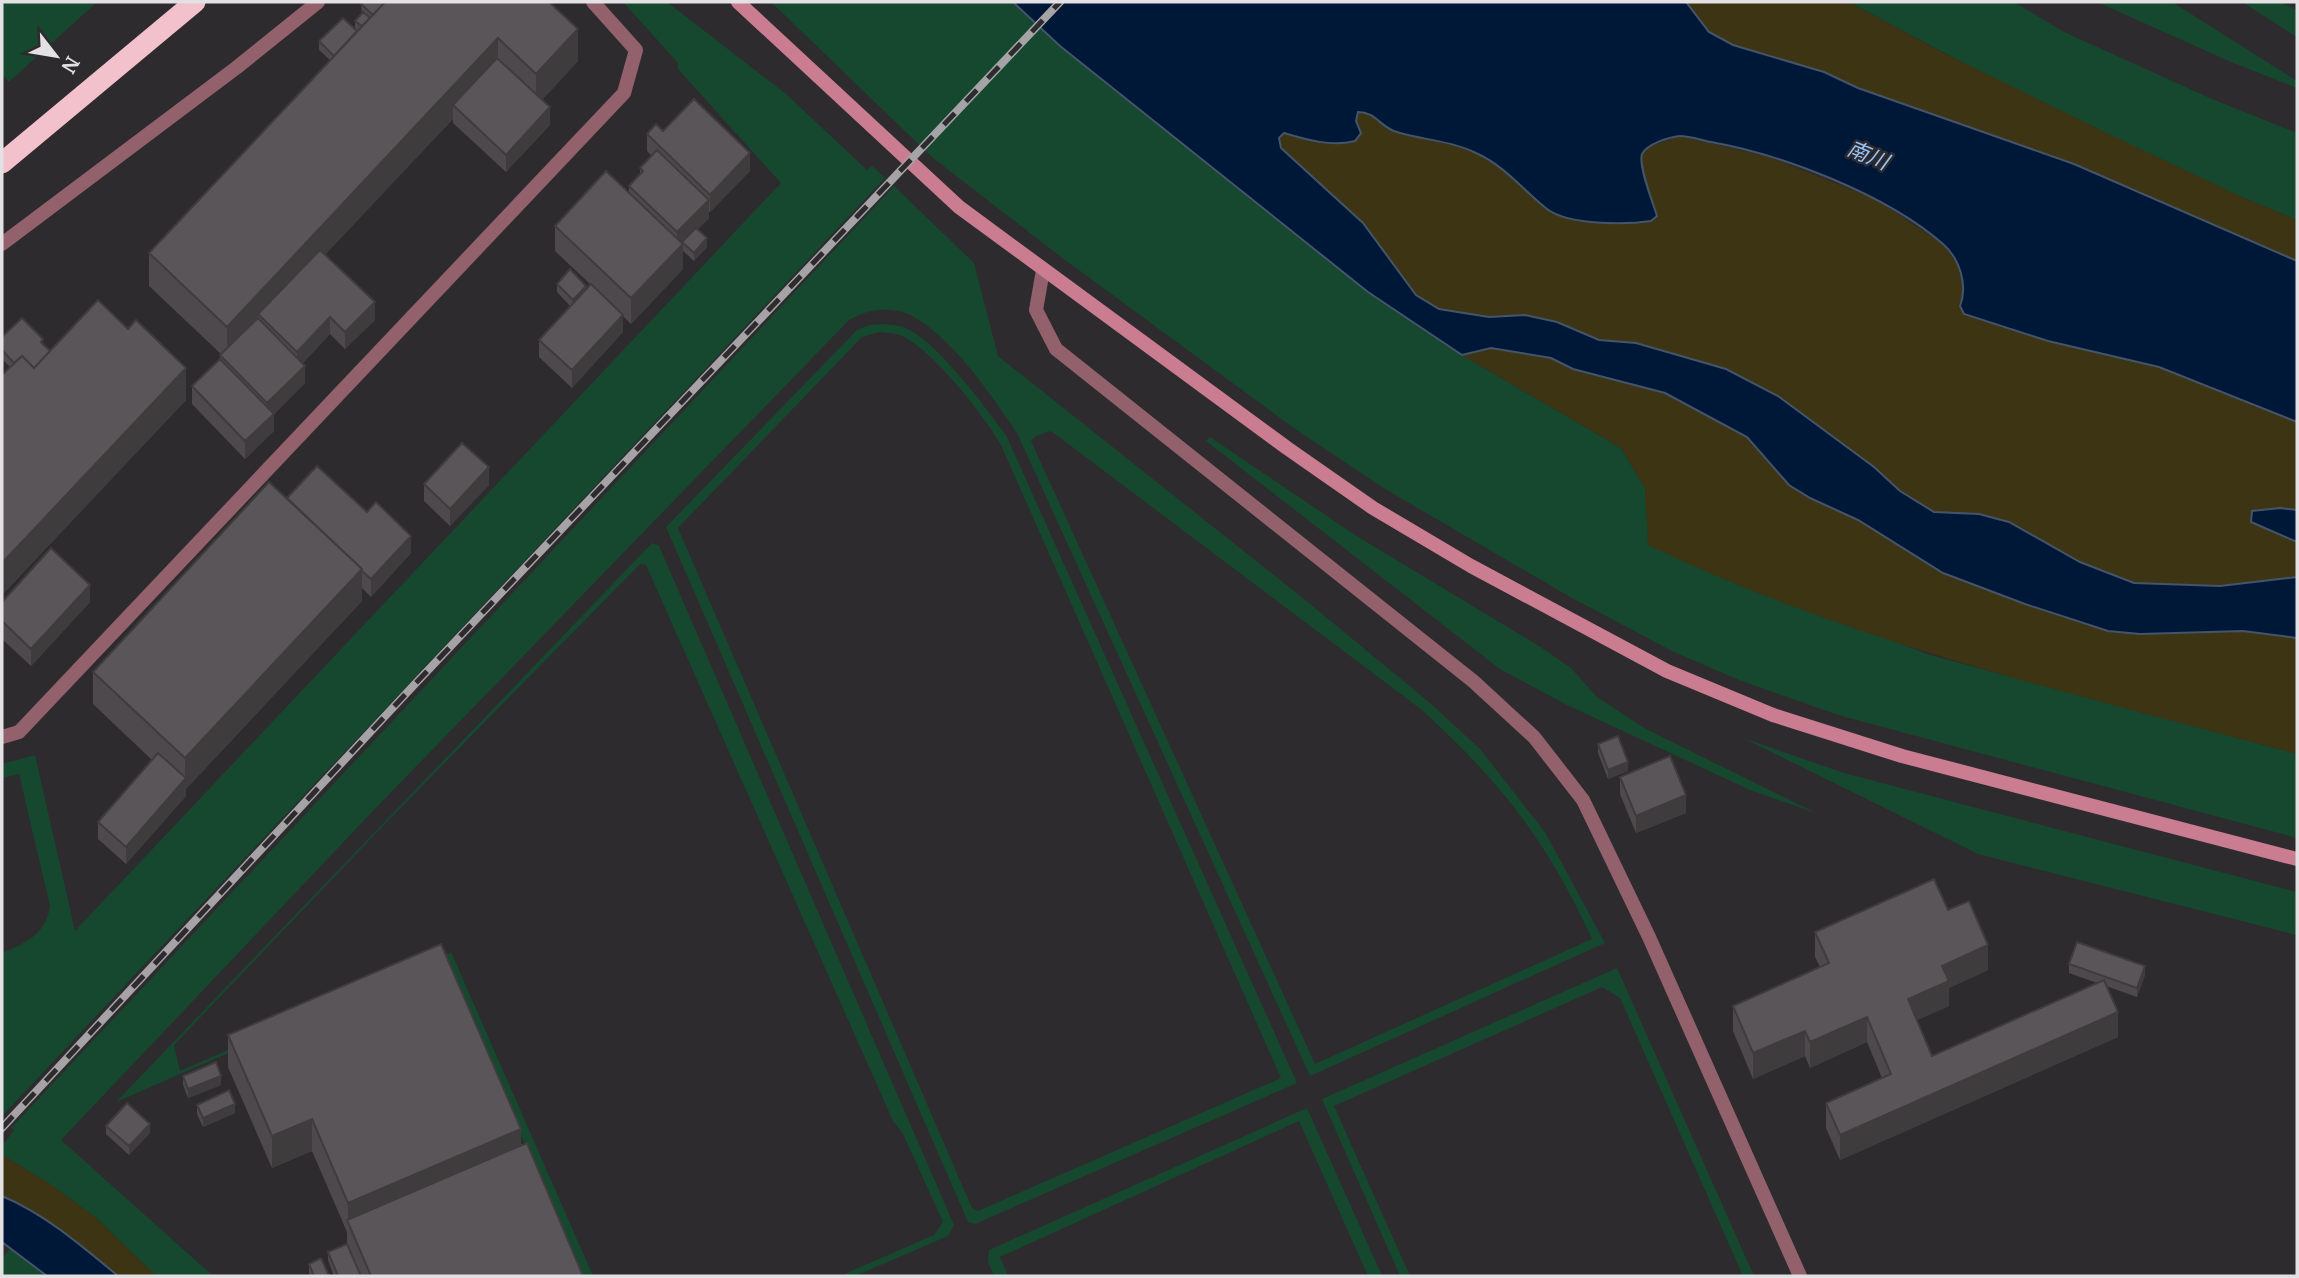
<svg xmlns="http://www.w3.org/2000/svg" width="2299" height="1278" font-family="Merriweather,'Noto Sans JP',serif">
<rect width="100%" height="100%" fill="#2e2b2f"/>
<path fill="#15482f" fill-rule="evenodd" d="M2,2h95l-88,80 -7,-8z
M623,2h44l119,92 81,76 5,-4 13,12 -883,938v-163c24,-10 44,-19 48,-47l-31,-132 -17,4v-14l33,-9 40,176 706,-748 -103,-114v-6z
M771,2h242l47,44 308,246 94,63 159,93 24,40 4,57 281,110 367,99v84l-459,-123 -99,-35 -65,-28 -102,-54 -187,-109 -87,-58 -241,-177 -124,-96z
M1849,2h165l50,30 148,67 85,34v87c-153,-62 -303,-140 -448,-218z
M2097,2h75l125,79v7l-66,-26z
M2242,2h38l17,8v27z
M894,186l80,77 24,93 311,247 121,100 50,46 65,83 60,111 -295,133 -293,-643c-25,-37 -65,-96 -105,-117 -21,-11 -44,-7 -63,4l-477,492 -311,328 152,136h-57l-61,-59 -45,-33 -48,-29v-14l3,1 9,-12 -3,-2zM1051,431l371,279c80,74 124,129 170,229l-277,125 -284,-623 5,-5z
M884,324c6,1 15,1 21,4 30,11 81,80 101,107l291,648 -322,141 -7,-2 -302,-695 191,-197 12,-5zM879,332c9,1 20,1 27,6 30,17 77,76 95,107l280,633 -303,133 -6,-3 -294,-680 184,-191z
M1210,437l145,98 187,113 29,20 26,29 47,31 172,85 -66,-23 -183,-85 -67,-36 -294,-228z
M652,543l7,3 295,679 -6,11 -93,40h-15l94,-41 9,-13 -40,-88 -10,-13 -247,-556 -6,-1 -261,266 -205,215 6,26 271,-119 142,324h-10l-139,-317 -328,143z
M1743,738l101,35 453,119v43l-319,-81z
M1617,968l137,308h-11l-123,-278 -18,-11 -268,119 76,170h-10l-78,-177z
M1307,1108l75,168h-14l-69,-155 -299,136 8,19h-14l-6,-14 1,-12z
M11,1248l36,28h-45v-18z"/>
<path fill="#3c3413" d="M1686,2h163l91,49 173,85 129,61 55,23v41l-223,-97 -216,-76 -34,-16 -91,-27 -24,-13z
M1358,112h12l21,18 49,10 35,12 47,31 26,27 95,13 3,-46 -4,-11v-11l5,-7 32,-12 90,21 106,42 69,46 13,19 8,30 19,27 115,33 60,13 138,55v88l-44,1 -2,11 46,20v35l-77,9 -86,-3 -54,-21 -43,-25 -58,-23 -45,-2 -34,-21 -26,-24 -96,-71 -52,-27 -90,-26 -37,-3 -42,-18 -32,-7 -36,2 -50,-8 -23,-14 -53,-72 -82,-75 -2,-10 5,-5 33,8 39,-20z
M1491,348l60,10 22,11 92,24 35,16 47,28 42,48 21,13 48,22 85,53 82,31 83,27 32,3 103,-3 54,7v116c-219,-59 -443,-110 -649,-209l-3,-57 -24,-40 -159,-93z
M2,1155l48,29 45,33 61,59h-38c-36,-30 -73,-62 -116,-80z"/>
<path fill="#001837" stroke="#44546b" stroke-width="2" d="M1013,2h673l23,30 24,13 91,27 34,16 216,76 223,97v161l-138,-55 -111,-26 -84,-27 -4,-8c8,-20 0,-47 -17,-62 -56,-49 -159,-89 -232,-102 -10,-2 -22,-6 -31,-6 -11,1 -33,8 -38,18 -4,11 11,49 15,62l-6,5c-26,4 -83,4 -104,-12 -24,-19 -42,-43 -71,-56 -26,-13 -56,-13 -82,-22 -15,-6 -19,-19 -36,-19l-2,9 5,12 -6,8c-23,6 -48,-1 -71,-8l-5,5 2,10 82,75 53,72 23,14 50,8 36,-2 32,7 42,18 37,3 90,26 52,27 96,71 26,24 34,21 45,2 30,8 71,40 54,21 86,3 77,-9v61l-54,-7 -103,3 -32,-3 -83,-27 -82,-31 -85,-53 -48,-22 -21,-13 -42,-48 -82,-44 -92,-24 -22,-11 -60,-10 -29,7 -94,-63 -308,-246z
M2280,508l17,2v32l-46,-20 1,-11z
M2,1196c43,18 80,50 116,80h-71l-45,-34z"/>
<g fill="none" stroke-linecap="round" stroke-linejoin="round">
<path stroke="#92616c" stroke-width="14" d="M2,244l234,-176 82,-66
M1043,270l-7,40 20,39 417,332 61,56 49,63 66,137 151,339
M2,737l17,-5 605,-639 12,-43 -43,-48"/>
<path stroke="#ca7d90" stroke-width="14" d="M738,2l221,205 328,241 86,60 98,58 196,105 106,44 129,41 395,103"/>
<path stroke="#f2c1cb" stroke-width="21" d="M2,163l193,-161"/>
<g stroke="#a5a3a6" stroke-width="8">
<path id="rail" d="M2,1128l412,-443 646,-683"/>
</g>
<use href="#rail" stroke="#2e2b2f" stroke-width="5" stroke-dasharray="16" stroke-linecap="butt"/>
</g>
<path fill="#4d494d" d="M364,2l214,59 -36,39 8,25 -44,47 -53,-49v-4l-128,135 50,66 -30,29 -15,-15 -27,29 2,20 -31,31v17l-29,28 -53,-55v-18l28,-27v-4l1,-1 -72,-68v-33l181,-193 -11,-10v-9l36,-11v-9l7,-7 -1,-10z
M663,131l87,40 -40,41h-1v6l-11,11 9,18 -13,14 -11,-10v18l-52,55 -8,-8v16l-51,56 -33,-31v-17l31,-34 -13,-14v-8l29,5 4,-5 -35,-33v-25l74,-32v-8l11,-12v-6l12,-12 -5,-5v-17z
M2,337l41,7 7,7 136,49 -184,195v-220l8,-8 -8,-8z
M424,484l65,1 -39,41 -26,-25z
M287,498l124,55 -40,44 -9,-9v13l-176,188v7l-60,68 -28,-25v-17l54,-62 -59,-56v-32z
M2,602h88l-59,64 -29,-27z
M1598,744l30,27 -20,8 -10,-26z
M1620,777l66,36 -50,20 -16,-39z
M1948,910l40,60 -39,18v18l-32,14 15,36 165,-73 -28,-10v-9l76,11 -8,22 -31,-11 12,51 -278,123 -14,-32v-25l56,-25 -15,-36 -57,26 -5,-12 -52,23 -20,-48v-25l87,-39 -5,-10v-25z
M228,1035l293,111 62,130h-249l-6,-16v-8l19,-8v-12l-35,-81 -40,17 -44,-101z
M183,1076l38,9 -33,13 -5,-13z
M197,1105l38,8 -32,14 -6,-13z
M106,1126l44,7 -21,22 -23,-21z
M309,1264l20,12h-19l-1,-3z"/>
<path fill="#3f3c3e" d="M578,29v32l-42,45v-32z
M498,38v33l-45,34v14l-189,201 -6,-6v12l-31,33v-32z
M550,107v18l-44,47v-17z
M750,153v18l-40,41v-17z
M709,200v18l-26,26v25l-52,55v-26l46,-48v-18z
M707,238v9l-13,14v-8z
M586,286v8l-13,15v-9z
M375,302v18l-30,29v-17z
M623,315v17l-51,56v-18z
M330,317v17l-33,35v-17z
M305,366v17l-34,33 3,-2v17l-29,28v-18l22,-21v-17z
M186,368v32l-184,195v-32z
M489,467v18l-39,41v-17z
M411,536v17l-40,44v-18z
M362,569v32l-176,188v7l-60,68v-17l59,-67v-22z
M90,585v17l-59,64v-17z
M1628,762v9l-20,8v-9z
M1686,795v18l-50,20v-17z
M1988,945v25l-39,18v18l-41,18v-25l34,-33z
M2145,966v9l-8,22v-9z
M2118,1012v25l-278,123v-25z
M1867,1017v25l-57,26v-26z
M1805,1031v25l-52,23v-26z
M221,1076v9l-33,13v-9z
M235,1104v9l-32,14v-9z
M312,1119v32l-40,17v-32z
M150,1124v9l-21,22v-9z
M521,1129v32l-173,62v-20z"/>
<path fill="#5a5559" stroke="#3f3c3e" stroke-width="2" d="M364,2h21l-12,13 -12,-11z
M385,2h164l29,27 -42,45 -38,-36 -271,289 -78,-74z
M363,12l7,6 -8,8 -7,-5z
M343,18l14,13 -23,25 -15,-15z
M497,58l53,49 -44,48 -53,-50z
M694,99l56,54 -40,42 -63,-61 9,-10 7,7z
M657,150l52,50 -32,32 -48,-46 14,-15 -3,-3z
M606,171l77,73 -52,54 -76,-72z
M696,228l11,10 -13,15 -12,-11z
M320,250l55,52 -30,30 -15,-15 -33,35 -39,-38z
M570,269l16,17 -13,14 -16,-16z
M591,284l32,31 -51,55 -33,-30z
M98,300l30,29 8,-9 50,48 -184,195v-188l20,-19 12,12z
M22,318l21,21 -2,3 9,9 -16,17 -12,-12 -8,7 -12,-13v-13z
M258,318l47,48 -38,37 -47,-48z
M220,359l54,55 -29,27 -53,-55z
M462,443l27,24 -39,42 -26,-25z
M317,466l50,46 9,-10 35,34 -40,43 -9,-8v-2l-75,-71z
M269,482l93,87 -177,189 -92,-86z
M51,548l39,37 -59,64 -29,-28v-19z
M1618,736l10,26 -20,8 -10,-26z
M158,753l28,25 -60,69 -28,-25z
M1670,756l16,39 -50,21 -16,-39z
M1934,879l14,31 21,-9 19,44 -46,21 7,15 -41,18 24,57 172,-76 14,32 -278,123 -14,-32 65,-29 -24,-57 -57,25 -5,-11 -52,22 -20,-47 96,-43 -14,-31z
M2077,942l68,24 -8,22 -68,-24z
M441,944l80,185 -173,74 -36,-84 -40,17 -44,-101z
M216,1062l5,14 -33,13 -5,-13z
M229,1090l6,14 -32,14 -6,-13z
M127,1103l23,21 -21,22 -23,-20z
M527,1143l56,133h-212l-24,-56z
M347,1244l14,32h-23l-10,-24z
M321,1258l8,18h-15l-5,-12z"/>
<g text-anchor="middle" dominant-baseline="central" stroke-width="5" stroke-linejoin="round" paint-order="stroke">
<g font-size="21" font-style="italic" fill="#98c5fc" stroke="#2e2b2f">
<text transform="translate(1868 155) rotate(22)">南川</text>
</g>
</g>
<rect width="2299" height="1278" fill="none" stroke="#e3e1e4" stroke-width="7"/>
<g transform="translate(56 56) rotate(121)" stroke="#2e2b2f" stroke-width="5" paint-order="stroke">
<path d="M0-5L12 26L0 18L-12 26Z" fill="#e3e1e4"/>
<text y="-10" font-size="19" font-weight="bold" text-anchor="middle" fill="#e3e1e4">N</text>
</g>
</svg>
